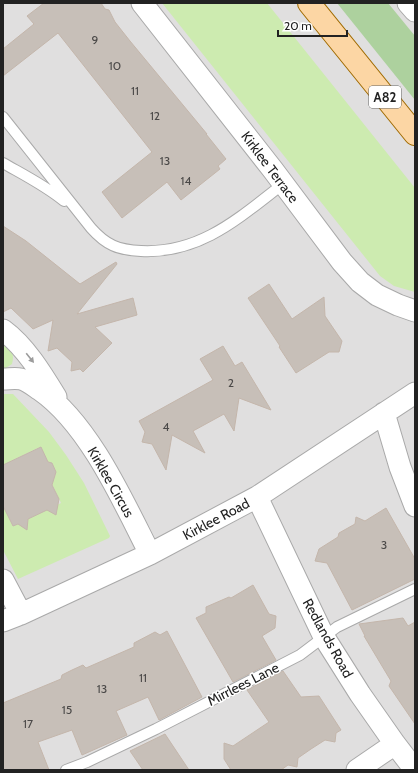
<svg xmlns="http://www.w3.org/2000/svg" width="418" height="773" font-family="Cabin,sans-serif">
<rect width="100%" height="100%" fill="#f2efe9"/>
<path fill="#e0dfdf" d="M3,3h412v767h-412z"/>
<path fill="#cdebb0" d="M162,3h105l148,185v104l-21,-6 -14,-10z
M3,341c8,8 12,12 9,23l-9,6z
M3,394h10l36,38 17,23 18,28 26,53 -1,2 -91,41 -15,-29v-44l10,20 5,-2 3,1 7,-3v-3l33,-16 -12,-25 6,-2 1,-4 -4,-9 -4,-1 -6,-13 -4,-1 -27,13 8,15 -16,-7z"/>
<path fill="#add19e" d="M337,3h51l27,33v64z"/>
<path fill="#c7bfb8" stroke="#c4b6ab" d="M44,3h57l4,6 4,1 6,12 15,19 77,93h-1l20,25 -8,7 2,3 -39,31 -14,-18 -45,36 -20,-26 50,-40 -94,-119 -55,43v-27l31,-25 -7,-8z
M3,226l23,15 54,43 36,-22 1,2 -40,50 56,-16 4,17 -42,12 17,16 -29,29 -3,-3 -9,2 1,-9 -15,-14 -9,3 5,-31 -20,9 -22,-21 -8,4z
M269,284l23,35 32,-22 1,19 17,25 -3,11h-10l-33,21 -17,-26 1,-1 -32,-48z
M223,346l12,20 7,-4 29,48 -32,-12 -5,33 -10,-17 -31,17 12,22 -33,-18 -6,35 -14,-26 -10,-2 3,-10 -6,-11 74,-41 -13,-21z
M41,447l7,15 4,1 4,9 -4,13 7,14 -3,16 -9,-5 -19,9 -1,11 -9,-6 -5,2 -10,-20v-41z
M386,508l29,51v20l-63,31 -25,-47 -12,-2 4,-12 19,-12 1,-4 16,-9 1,-7 9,4z
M253,585l16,29 7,2 -1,12 -13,8 14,24 -43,22 -37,-64 10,-5v-6l23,-10 2,1z
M403,618l5,8 7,-4v102l-26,-38 2,-5 -27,-45h1l-6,-12z
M167,631l35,66 -43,23 -11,-23 -32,14 11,24 -45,20 -10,-25 -34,12 11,28h-46v-67l58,-24 1,-4 10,-5 11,-5 3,3 48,-21v-4l21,-11 5,3z
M283,671l18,26 18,-1 22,34 -5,3 -1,9 -10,-2 -14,9 -13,9 -1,9 -9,-2 -7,5h-50l-7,-11v-16l9,3 36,-24 -22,-32z
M165,734l24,36h-46l-13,-19z"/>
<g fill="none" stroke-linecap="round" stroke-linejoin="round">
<g stroke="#a9a9a9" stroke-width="12">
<path id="lane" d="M3,117l88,111c15,17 27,22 50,23 59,3 98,-33 142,-67
M3,163c21,12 43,23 61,38
M66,770l21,-8 69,-33 144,-74 37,-28 78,-38"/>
</g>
<g stroke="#a9a9a9" stroke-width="23">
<path id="street" d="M142,3l131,167 69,92 18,20 17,13 21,10 17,6
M408,3l7,8
M3,330c22,16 39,44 53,67
M3,379c6,0 12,-1 18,0 7,2 13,7 19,11 49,34 83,111 110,164
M384,413l16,54 15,39
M257,497l67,140 36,57 35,50 20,26
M3,580l18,34
M3,621l18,-7 129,-60 107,-57 158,-104
M357,770l38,-26"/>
</g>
<g stroke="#a06b00" stroke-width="24">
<path id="primary" d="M309,3l106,131"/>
</g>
<use href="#lane" stroke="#fff" stroke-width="10"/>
<use href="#street" stroke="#fff" stroke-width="21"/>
<use href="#primary" stroke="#fcd6a4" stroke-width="22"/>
</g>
<defs><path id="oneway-solid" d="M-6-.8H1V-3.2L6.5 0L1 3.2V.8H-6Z"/></defs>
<use fill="#9c9c9c" href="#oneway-solid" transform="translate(30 358) rotate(51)"/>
<g text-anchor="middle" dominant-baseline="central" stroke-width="3" stroke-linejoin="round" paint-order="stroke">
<g font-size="12" fill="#4b4948">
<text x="95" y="39">9</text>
<text x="115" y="65">10</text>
<text x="135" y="90">11</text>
<text x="155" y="115">12</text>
<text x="165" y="160">13</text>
<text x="186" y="180">14</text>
<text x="231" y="382">2</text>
<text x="166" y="426">4</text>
<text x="384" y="544">3</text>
<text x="143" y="677">11</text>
<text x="102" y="688">13</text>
<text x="67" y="709">15</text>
<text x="28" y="723">17</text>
</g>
<rect fill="#fff" stroke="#646464" stroke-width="1" x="369" y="86" width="32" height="22" rx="3"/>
<g font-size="13" font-weight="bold" fill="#222">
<text x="385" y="97">A82</text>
</g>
<g font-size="14" fill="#222" stroke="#fff">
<text transform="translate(270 167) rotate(53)">Kirklee Terrace</text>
<text transform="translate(111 482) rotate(60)">Kirklee Circus</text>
<text transform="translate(216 519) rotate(-28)">Kirklee Road</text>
<text transform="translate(328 638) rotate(61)">Redlands Road</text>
<text transform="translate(243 684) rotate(-27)">Mirrlees Lane</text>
</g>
</g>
<rect width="418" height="773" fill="none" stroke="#222222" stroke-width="8"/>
<path d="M278 30v6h69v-6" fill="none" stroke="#222222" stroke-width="2"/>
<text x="284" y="30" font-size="12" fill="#222222" stroke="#ffffff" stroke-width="3" paint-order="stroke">20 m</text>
</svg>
